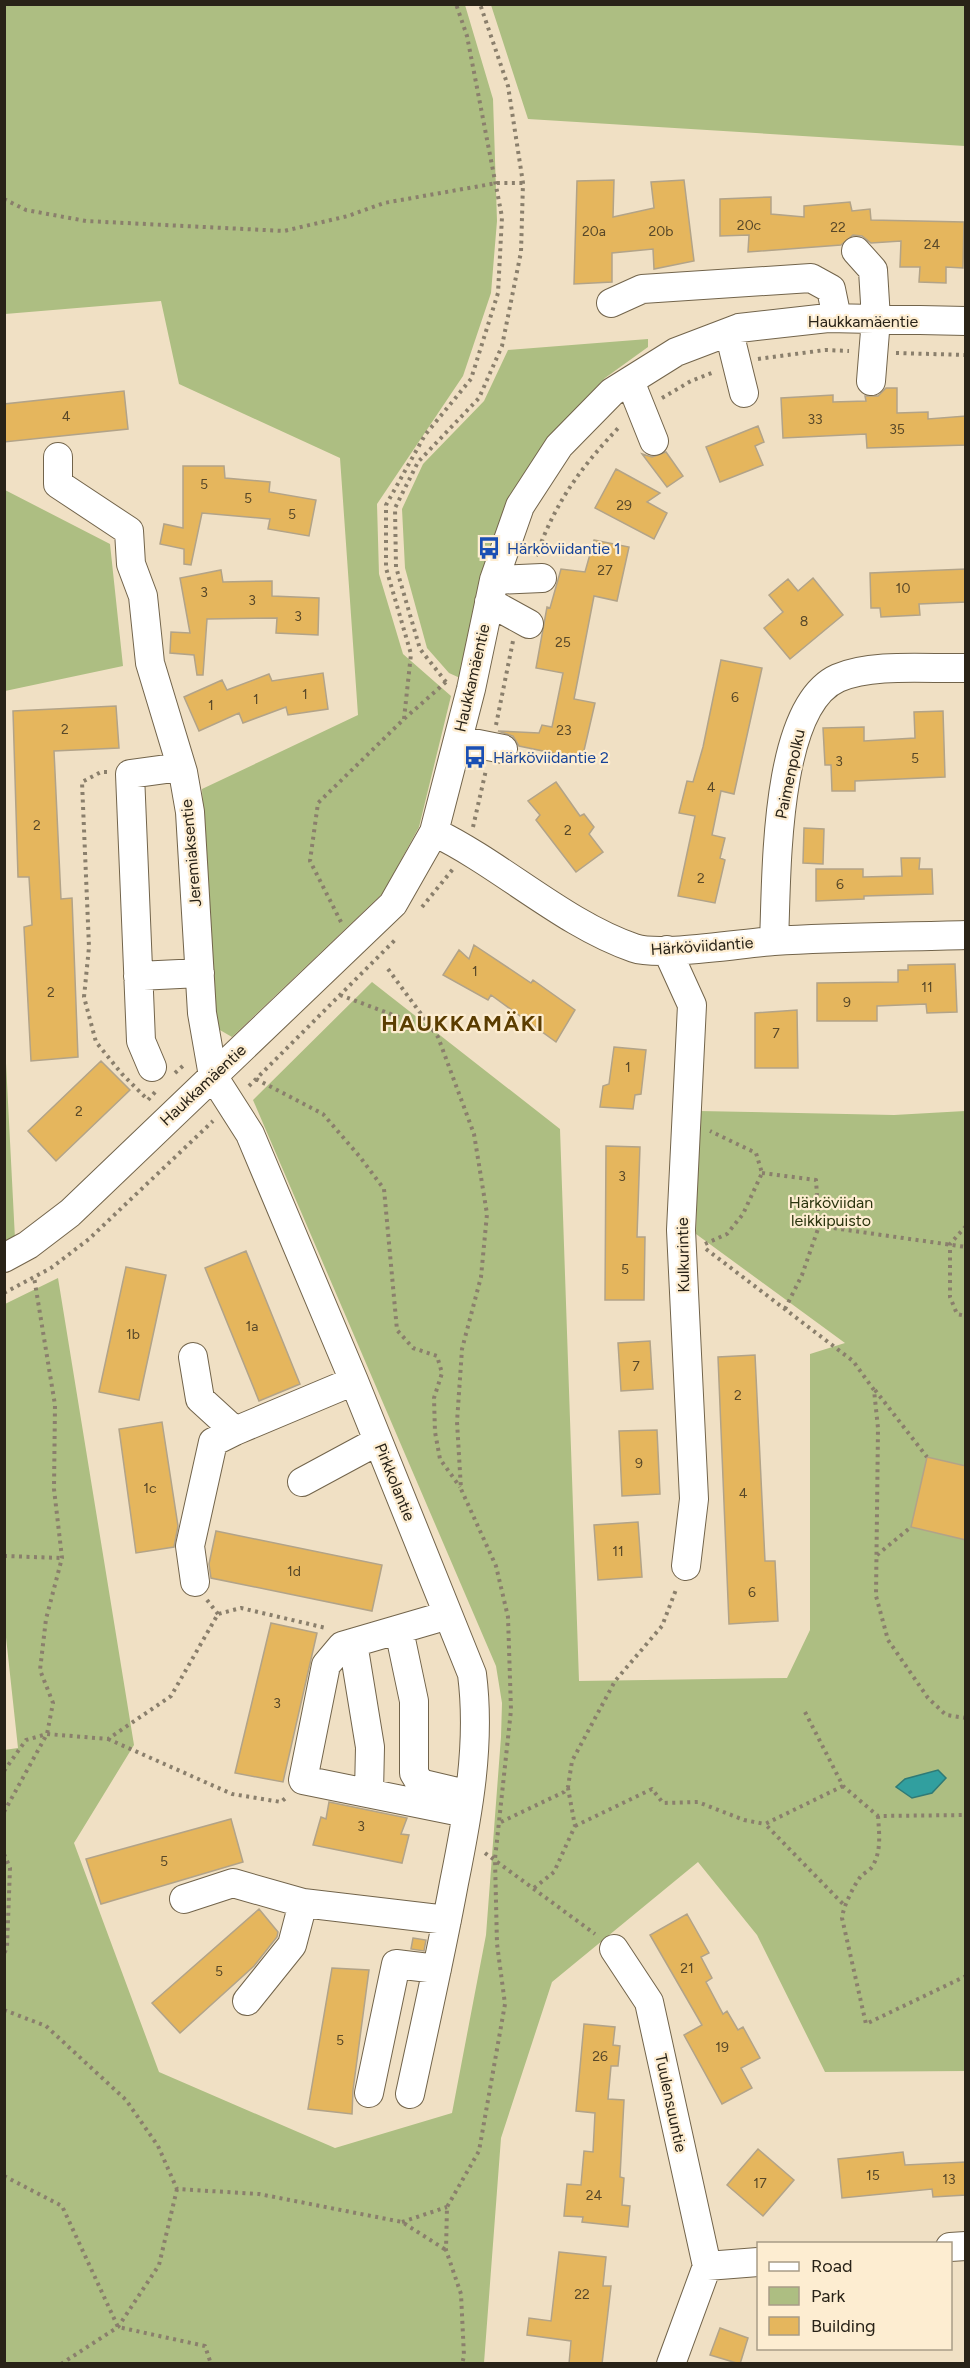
<svg xmlns="http://www.w3.org/2000/svg" width="970" height="2368" font-family="Figtree,sans-serif">
<rect width="100%" height="100%" fill="#f0e0c4"/>
<path fill="#adbe82" d="M5,5h460l28,94 4,122 -6,72 -28,83 -86,128 2,70 24,80 48,42 -32,131 -36,66 -151,144 -19,-11 -11,-237 156,-74 -18,-257 -161,-74 -18,-83 -156,13z
M491,5h474v141l-437,-27z
M648,339v8l-43,31 -55,58 -90,242 -11,-5 -22,-25 -22,-80 -3,-59 21,-45 61,-63 24,-51z
M5,490l105,54 13,122 -118,25z
M372,982l188,147 19,552 208,-3 23,-48v-276l35,-11 -149,-109 3,-123 195,4 71,-4v960l-140,1 -68,-137 -59,-73 -146,120 -51,156 -17,225 -479,1 -1,-614 14,-2 -14,-129 1,-315 53,-26 76,467 -60,98 85,229 176,76 117,-35 34,-178 15,-198 1,-34 -6,-37 -243,-566z
M4,1024l11,215 -11,5z"/>
<path fill="#319f9f" stroke="#2f7a76" stroke-width="1.5" d="M938,1770l8,8 -14,15 -20,5 -16,-11 9,-8z"/>
<path fill="#e5b65d" stroke="#b2a388" stroke-width="1.5" d="M614,180l-1,37 41,-9 -3,-26 33,-2 10,81 -40,8 -1,-20 -41,4v29l-38,2 3,-103z
M771,197v17l33,3v-11l46,-4 2,9 18,-2 1,11 93,2 -1,46 -17,-1v16l-27,-1 1,-15h-20l1,-26 -30,2 -9,-7 -9,-1 -12,10 -93,7 1,-17 -29,1v-37z
M886,388h11v25l31,-1v7l38,-3v29l-99,3 -1,-14 -83,4 -2,-40 52,-3v7l33,-1 -1,-5h13z
M124,391l4,38 -124,13v-38z
M758,426l6,16 -9,4 8,19 -43,17 -14,-35z
M666,452l17,24 -16,11 -25,-33 10,3z
M183,466h41l1,12 45,4 -1,10 47,8 -7,36 -41,-7 2,-10 -68,-6 -11,52 -7,-1v-15l-24,-5 4,-20 19,4z
M616,469l44,24 -13,9 20,11 -13,26 -59,-31z
M594,540l35,7 -12,54 -23,-5 -20,103 21,4 -13,56 -63,-13 -6,-10 -15,-5 41,2 3,-8 10,2 11,-54 -27,-5 11,-61 3,1 11,-39 24,3z
M966,569v33l-47,2 1,11 -39,2 -1,-9h-9l-1,-35z
M221,570l2,12 49,-1v15l47,2 -1,37 -42,-2 1,-15 -70,1 -4,56h-6l-3,-20 -24,-2 1,-21 19,1 -10,-55z
M813,578l30,37 -53,44 -26,-31 19,-16 -14,-17 19,-16 10,12z
M721,660l41,8 -28,126 -13,-3 -9,44 13,3 -5,20 5,2 -10,43 -37,-7 17,-80 -16,-3 8,-32 6,1 10,-35z
M323,673l5,36 -40,6 -2,-8 -43,16 -4,-10 -40,18 -15,-34 38,-17 5,10 42,-16 3,7z
M116,706l3,42 -65,3 7,148 11,-1 6,159 -47,4 -7,-134 8,-2 -3,-48h-11l-5,-166z
M943,711l2,66 -90,4v10h-23l-1,-26h-6l-2,-37 41,-1v14l51,-3 -1,-26z
M556,782l24,34 4,-2 10,13 -5,7 14,18 -27,20 -40,-52 4,-5 -12,-14z
M804,828l20,1 -1,35 -20,-1z
M901,858h19l-1,11h13l1,25 -69,2v3l-48,2v-32h47v8l39,-1z
M474,945l57,38 2,-3 42,30 -19,32 -65,-47 -3,5 -45,-25 16,-25 10,9z
M955,964l2,48 -30,1 -1,-9 -49,2v15h-60v-38l81,-1v-12h10v-5z
M797,1010l1,58h-43v-55z
M614,1047l32,3 -5,44 -6,1 -2,14 -33,-2 3,-21 6,-2z
M101,1061l29,29 -74,71 -28,-30z
M606,1146l34,1 -3,90h8l-1,63h-39z
M246,1251l54,133 -41,17 -54,-133z
M126,1267l40,8 -27,125 -40,-8z
M650,1341l3,48 -32,2 -3,-48z
M755,1355l10,206h10l3,60 -49,3 -11,-267z
M162,1422l16,104 -4,21 -38,6 -17,-124z
M657,1430l3,64 -38,2 -3,-65z
M927,1457l39,9v74l-55,-13z
M638,1522l4,55 -44,3 -4,-55z
M216,1531l166,34 -10,46 -161,-33 -2,-14z
M271,1623l46,10 -34,149 -48,-9z
M329,1802l78,16 -6,16 8,1 -7,28 -89,-18 8,-28 5,2z
M231,1819l12,43 -142,42 -15,-45z
M259,1909l19,23 -1,5 -23,29 -74,67 -28,-30z
M687,1914l22,39 -8,4 11,21 -6,4 17,32 4,-3 11,19 5,-3 17,31 -19,10 11,20 -30,16 -38,-69 18,-10 -52,-90z
M413,1938l13,2 -2,11 -13,-2z
M332,1968l37,2 -16,120 -1,24 -44,-5z
M584,2024l31,3 -2,18 7,1 -2,20h-7l-3,33 16,1 -4,77 4,1 -2,27 8,1 -2,21 -46,-5 1,-5 -19,-1 3,-32 14,1 3,-34 9,1 2,-39 -19,-2z
M758,2149l36,31 -31,36 -36,-31z
M903,2152l2,13 61,-3v33l-33,2 -1,-8 -90,9 -4,-39z
M559,2252l47,5 -3,29h8l-9,78h-33l2,-23 -44,-6 2,-17 22,3z
M720,2328l28,10 -8,26 -30,-9z"/>
<g fill="none" stroke-linecap="round" stroke-linejoin="round">
<g stroke="#72644b" stroke-width="30">
<path id="minor" d="M856,251l17,19 3,49 -5,62
M611,303l31,-14 169,-11 20,11 6,29
M729,332l15,61
M630,381l24,60
M58,457v27l71,47 2,33 12,32 7,67 33,109 7,40 12,201 11,63 37,58 104,247 118,293c9,70 -4,140 -18,209 -13,71 -29,141 -44,211
M494,580l48,-2
M489,602l40,22
M458,740l45,9
M434,832c68,33 130,92 200,116 26,9 109,-5 140,-7 64,-4 128,-4 192,-6
M774,941c3,-62 -1,-234 64,-263 34,-15 90,-9 128,-10
M667,950l25,55 -11,225 13,269 -8,67
M138,976l62,-3
M152,1067l-11,-26 -11,-267 51,-7
M4,1258l24,-13 42,-32 323,-309 41,-72 37,-143 23,-109 26,-74 39,-60 53,-54 64,-40 63,-24 89,-10 138,3
M193,1357l7,42 35,32 119,-50
M302,1482l76,-41
M195,1582l-5,-36 23,-104 22,-11
M448,1615l-106,31 -16,19 -23,115 163,33
M399,1630l15,71v72l6,10 38,9
M353,1643l17,104 -1,46
M184,1899l49,-16 70,20 144,17
M614,1949l35,53 58,264 51,-4
M247,2001l45,-56 11,-42
M369,2093l27,-129 41,5
M950,2247l16,-1
M671,2364l36,-98"/>
</g>
<path stroke="#8a7f6c" stroke-width="4" stroke-dasharray="3 4.5" stroke-linecap="butt" d="M4,199l22,11 60,11 198,10 64,-15 36,-13 113,-20h26
M896,353l70,2
M758,359l67,-9 24,1
M662,398l29,-17 23,-9
M536,556c20,-55 45,-89 85,-131
M446,682l-26,-33 -24,-82 -1,-59 23,-46 61,-64 23,-52 19,-94 2,-69 -15,-97 -28,-82
M404,719l7,-65 -25,-86v-63l39,-70 46,-56 27,-86 4,-76 -35,-181 -11,-32
M496,725l17,-84
M107,772h-6l-19,10 7,165 -5,50 12,45 26,32 26,26 9,-10
M473,827l13,-57
M422,907l31,-38
M341,922l-31,-61 8,-58 86,-84 42,-37
M388,969l50,68 36,97 13,80 -6,63 -19,72 -5,73 4,67 35,77 12,51 3,93 -16,149 2,85 8,60 -26,147 -32,56 -1,43 15,44 3,62 -2,8
M340,995l93,35
M175,1073l11,-10
M256,1079l67,35 37,43 24,32 13,141 16,18 24,8 5,17 -8,25 1,34 5,27 20,28
M249,1086l147,-147
M762,1173l54,7 3,46 -17,49 -17,34
M819,1226l147,21
M966,1226l-16,18v53l7,17 9,2
M705,1244l22,-10 16,-20 19,-41 -6,-20 -46,-22
M706,1249l147,112 21,29 4,38 -2,168 12,44 40,58 18,17 20,3
M4,1293l47,-25 38,-29 124,-118
M875,1390l52,67
M877,1555l34,-28
M4,1556l58,2
M207,1600l11,14
M805,1712l38,74 35,30 88,-1
M108,1739l124,55 49,8 7,-6
M4,1771l22,-31 21,-6 61,5 63,-43 47,-82 23,-6 85,20
M843,1786l-78,38 78,80
M4,1812l43,-78 6,-31 -13,-33 6,-51 16,-61 -8,-69 1,-84 -21,-128
M878,1816c1,17 4,35 -6,51 -3,4 -8,6 -11,9 -7,9 -18,31 -19,42l24,106 100,-48
M501,1822l63,-30 4,-5 4,-26 43,-80 47,-55 15,-39
M575,1826l77,-37 11,14 35,-1 46,18 21,4
M485,1853l110,81
M4,1854l6,14 -3,79 -3,7
M534,1888l20,-16 21,-46 -7,-38
M4,2010l42,16 80,74 32,46 19,43 82,5 143,28 44,28
M4,2176l58,30 56,121 87,19 6,18
M402,2222l45,-15
M61,2364l57,-37 41,-62 18,-76"/>
<use href="#minor" stroke="#fff" stroke-width="28"/>
</g>
<defs>
<g id="bus-bare" transform="scale(1.8)"><path d="M-5-6H5V4H4V6H2V4H-2V6H-4V4H-5ZM-3.5-4V0h7V-4ZM-3.5 1.2v1.5H-2V1.2ZM2 1.2v1.5H3.5V1.2Z" fill="#1a4fb4" stroke="#fdedd1" stroke-width="2.5" paint-order="stroke"/></g>
</defs>
<g fill-rule="evenodd">
<use href="#bus-bare" x="489" y="548"/>
<use href="#bus-bare" x="475" y="757"/>
</g>
<g text-anchor="middle" dominant-baseline="central" stroke-width="4.5" stroke-linejoin="round" paint-order="stroke">
<g font-size="14" fill="#584829">
<text x="749" y="225">20c</text>
<text x="838" y="227">22</text>
<text x="594" y="231">20a</text>
<text x="661" y="231">20b</text>
<text x="932" y="244">24</text>
<text x="66" y="416">4</text>
<text x="815" y="419">33</text>
<text x="897" y="429">35</text>
<text x="204" y="484">5</text>
<text x="248" y="498">5</text>
<text x="624" y="505">29</text>
<text x="292" y="514">5</text>
<text x="605" y="570">27</text>
<text x="903" y="588">10</text>
<text x="204" y="592">3</text>
<text x="252" y="600">3</text>
<text x="298" y="616">3</text>
<text x="804" y="621">8</text>
<text x="563" y="642">25</text>
<text x="305" y="694">1</text>
<text x="735" y="697">6</text>
<text x="256" y="699">1</text>
<text x="211" y="705">1</text>
<text x="65" y="729">2</text>
<text x="564" y="730">23</text>
<text x="915" y="758">5</text>
<text x="839" y="761">3</text>
<text x="711" y="787">4</text>
<text x="37" y="825">2</text>
<text x="568" y="830">2</text>
<text x="701" y="878">2</text>
<text x="840" y="884">6</text>
<text x="475" y="971">1</text>
<text x="927" y="987">11</text>
<text x="51" y="992">2</text>
<text x="847" y="1002">9</text>
<text x="776" y="1033">7</text>
<text x="628" y="1067">1</text>
<text x="79" y="1111">2</text>
<text x="622" y="1176">3</text>
<text x="625" y="1269">5</text>
<text x="252" y="1326">1a</text>
<text x="133" y="1334">1b</text>
<text x="636" y="1366">7</text>
<text x="738" y="1395">2</text>
<text x="639" y="1463">9</text>
<text x="150" y="1488">1c</text>
<text x="743" y="1493">4</text>
<text x="618" y="1551">11</text>
<text x="294" y="1571">1d</text>
<text x="752" y="1592">6</text>
<text x="277" y="1703">3</text>
<text x="361" y="1826">3</text>
<text x="164" y="1861">5</text>
<text x="687" y="1968">21</text>
<text x="219" y="1971">5</text>
<text x="340" y="2040">5</text>
<text x="722" y="2047">19</text>
<text x="600" y="2056">26</text>
<text x="873" y="2175">15</text>
<text x="949" y="2179">13</text>
<text x="760" y="2183">17</text>
<text x="594" y="2195">24</text>
<text x="582" y="2294">22</text>
</g>
<g font-size="16" fill="#292318" stroke="#fdedd1">
<text x="863" y="321">Haukkamäentie</text>
<text transform="translate(472 678) rotate(-77)">Haukkamäentie</text>
<text transform="translate(790 774) rotate(-78)">Paimenpolku</text>
<text transform="translate(191 853) rotate(-95)">Jeremiaksentie</text>
<text transform="translate(702 946) rotate(-4)">Härköviidantie</text>
<text transform="translate(203 1085) rotate(-43)">Haukkamäentie</text>
<text transform="translate(683 1255) rotate(-91)">Kulkurintie</text>
<text transform="translate(395 1482) rotate(68)">Pirkkolantie</text>
<text transform="translate(671 2103) rotate(78)">Tuulensuuntie</text>
</g>
<g font-size="16" fill="#164399" stroke="#fdedd1" text-anchor="start">
<text x="507" y="548">Härköviidantie 1</text>
<text x="493" y="757">Härköviidantie 2</text>
</g>
<g font-size="16" fill="#2b340e" stroke="#fdedd1">
<text x="831" y="1202">Härköviidan<tspan x="831" dy="18">leikkipuisto</tspan></text>
</g>
<g font-size="22" font-weight="bold" letter-spacing="1.5" fill="#5b3d01" stroke="#fdedd1">
<text x="463" y="1023">HAUKKAMÄKI</text>
</g>
</g>
<rect width="970" height="2368" fill="none" stroke="#292318" stroke-width="12"/>
<rect x="757" y="2242" width="195" height="108" fill="#fdedd1" stroke="#a89c87" stroke-width="1.5"/>
<rect x="769" y="2262" width="30" height="9" fill="#ffffff" stroke="#a89c87" stroke-width="1.5"/>
<text x="811" y="2272" font-size="18" fill="#292318">Road</text>
<rect x="769" y="2287" width="30" height="18" fill="#adbe82" stroke="#a89c87" stroke-width="1.5"/>
<text x="811" y="2302" font-size="18" fill="#292318">Park</text>
<rect x="769" y="2317" width="30" height="18" fill="#e5b65d" stroke="#a89c87" stroke-width="1.5"/>
<text x="811" y="2332" font-size="18" fill="#292318">Building</text>
</svg>
